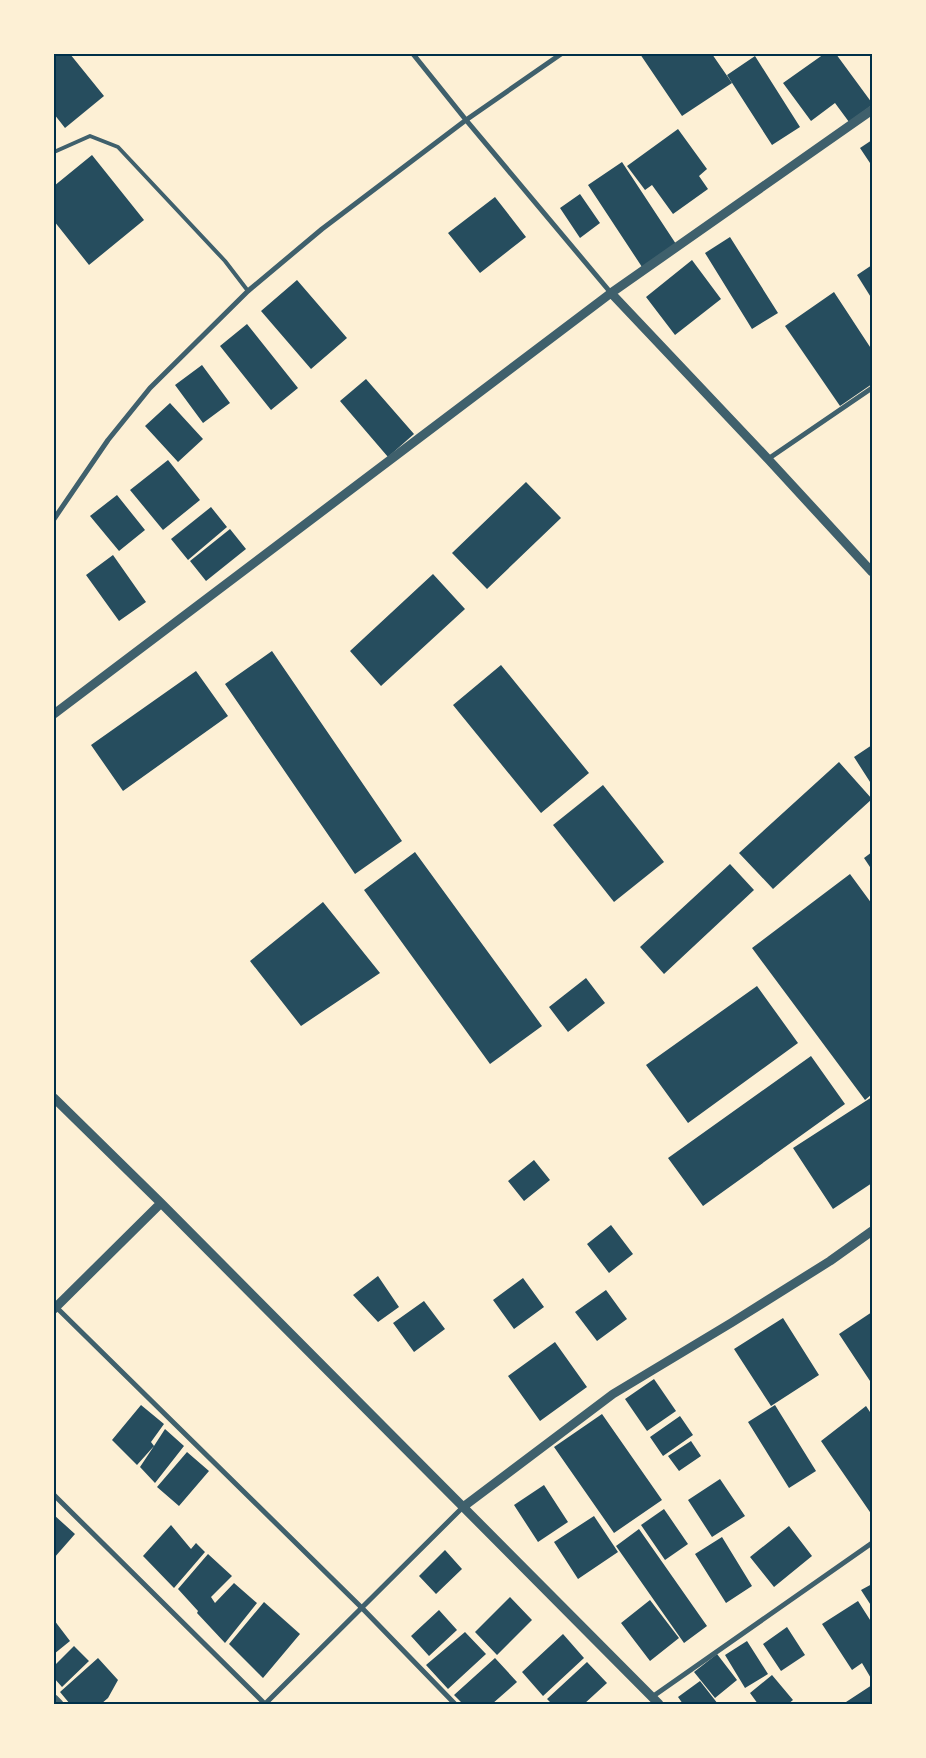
<svg xmlns="http://www.w3.org/2000/svg" width="926" height="1758" font-family="Figtree,sans-serif">
<rect width="100%" height="100%" fill="#fdf0d5"/>
<path fill="#264d5e" d="M54,54h16l34,42 -39,32 -11,-14z
M640,54h72l20,29 -50,33z
M824,54h12l36,49v2l-23,17 -14,-19 -24,18 -28,-38z
M755,56l45,71 -28,18 -45,-70z
M678,129l29,40 -8,7 9,13 -35,25 -21,-29 -7,5 -18,-24z
M872,140v26l-12,-18z
M92,155l52,65 -55,45 -35,-44v-35z
M622,162l54,82 -34,23 -54,-82z
M580,194l20,29 -20,15 -20,-30z
M495,197l31,40 -46,36 -32,-40z
M730,237l48,76 -26,16 -47,-76z
M692,260l29,39 -46,36 -29,-38z
M872,265v34l-15,-24z
M297,280l50,58 -36,31 -50,-58z
M834,292l38,58v34l-32,22 -55,-80z
M247,324l51,64 -27,22 -51,-64z
M202,365l28,38 -27,20 -28,-38z
M366,379l48,55 -26,23 -48,-56z
M170,403l33,36 -25,23 -33,-36z
M168,460l32,40 -37,30 -33,-40z
M526,482l35,36 -74,71 -35,-36z
M117,495l28,35 -26,21 -29,-35z
M211,507l16,20 -39,33 -17,-21z
M230,529l16,20 -40,32 -16,-20z
M113,555l33,47 -27,19 -33,-46z
M433,574l32,35 -84,77 -31,-35z
M272,651l130,190 -47,33 -130,-190z
M501,665l88,108 -48,40 -88,-108z
M196,671l32,45 -105,75 -32,-46z
M872,745v40l-18,-28z
M839,762l33,37 -99,90 -34,-36z
M603,785l61,77 -50,40 -61,-77z
M415,852l127,174 -52,38 -126,-174z
M872,852v18l-8,-12z
M730,864l24,26 -90,84 -24,-27z
M850,874l22,30v190l-7,6 -113,-152z
M323,902l57,71 -79,53 -51,-65z
M586,978l19,25 -37,29 -19,-25z
M757,986l41,57 -110,80 -42,-58z
M811,1056l34,48 -142,102 -35,-48z
M872,1097v86l-39,26 -40,-61z
M534,1160l16,20 -26,21 -16,-20z
M611,1225l22,29 -24,19 -22,-29z
M378,1276l21,31 -21,15 -25,-27z
M523,1278l21,29 -30,22 -21,-29z
M606,1290l21,29 -30,22 -22,-29z
M424,1301l21,28 -31,23 -21,-29z
M872,1312v72l-33,-50z
M783,1318l36,57 -48,31 -37,-57z
M555,1342l32,45 -47,34 -32,-45z
M654,1379l22,32 -29,20 -22,-32z
M141,1405l23,19 -13,18 3,4 11,-17 19,17 -29,37 -15,-16 14,-21 -17,19 -25,-25z
M775,1405l41,66 -27,17 -41,-66z
M866,1406l6,9v100l-51,-74z
M602,1414l60,86 -48,33 -60,-86z
M680,1416l13,19 -30,21 -13,-19z
M691,1441l10,15 -22,15 -11,-15z
M187,1452l22,19 -30,35 -22,-19z
M720,1479l25,37 -33,21 -24,-37z
M544,1485l24,37 -30,20 -24,-37z
M664,1509l24,35 -23,16 -24,-35z
M54,1515l21,19 -21,24z
M594,1516l24,36 -40,27 -24,-37z
M171,1525l20,24 5,-6 9,9 -31,36 -31,-32z
M789,1526l23,30 -38,31 -24,-30z
M639,1529l68,97 -23,17 -68,-97z
M722,1537l30,49 -26,17 -31,-49z
M445,1550l17,19 -26,25 -17,-18z
M208,1554l24,22 -21,21 4,6 19,-20 23,20 -32,40 -28,-30 1,-2 -20,-22z
M872,1584v23l-11,-17z
M510,1597l22,23 -35,35 -22,-23z
M650,1600l29,38 -29,23 -29,-38z
M858,1601l14,22v57l-10,-17 -10,7 -30,-46z
M264,1602l36,32 -37,44 -34,-34z
M439,1610l18,20 -28,26 -18,-20z
M54,1620l16,21 -16,13z
M787,1627l18,28 -24,16 -18,-27z
M465,1632l21,22 -38,35 -22,-24z
M563,1634l21,24 -41,38 -21,-24z
M747,1641l21,33 -23,14 -20,-33z
M74,1646l15,15 -27,26 -8,-9v-12z
M717,1654l20,26 -22,18 -21,-26z
M98,1658l20,22 -10,18 -7,6h-31l-10,-12z
M495,1658l22,24 -25,22h-29l-9,-9z
M587,1662l20,21 -23,21h-32l-5,-5z
M772,1675l21,25 -5,4h-30l-8,-11z
M700,1681l18,23h-35l-5,-7z
M872,1685v19h-25l-1,-2z"/>
<g fill="none" stroke-linecap="round" stroke-linejoin="round">
<path stroke="#3f606c" stroke-width="4" d="M54,152l36,-16 28,11 107,114 23,30"/>
<path stroke="#3f606c" stroke-width="5" d="M413,54l53,66 145,173
M768,459l104,-71
M54,519l54,-79 42,-52 98,-97 74,-62 144,-109 95,-66
M55,1306l307,302 93,96
M54,1495l211,209
M652,1697l220,-154
M265,1704l198,-197"/>
<path stroke="#3f606c" stroke-width="9" d="M611,293l157,166 104,113
M54,714l557,-421 261,-183
M54,1098l107,105 498,501
M54,1309l107,-106
M463,1507l150,-113 118,-71 99,-62 42,-30
M54,1699l5,5"/>
</g>
<rect width="926" height="1758" fill="none" stroke="#fdf0d5" stroke-width="110"/>
<rect x="55" y="55" width="816" height="1648" fill="none" stroke="#003049" stroke-width="2"/>
</svg>
